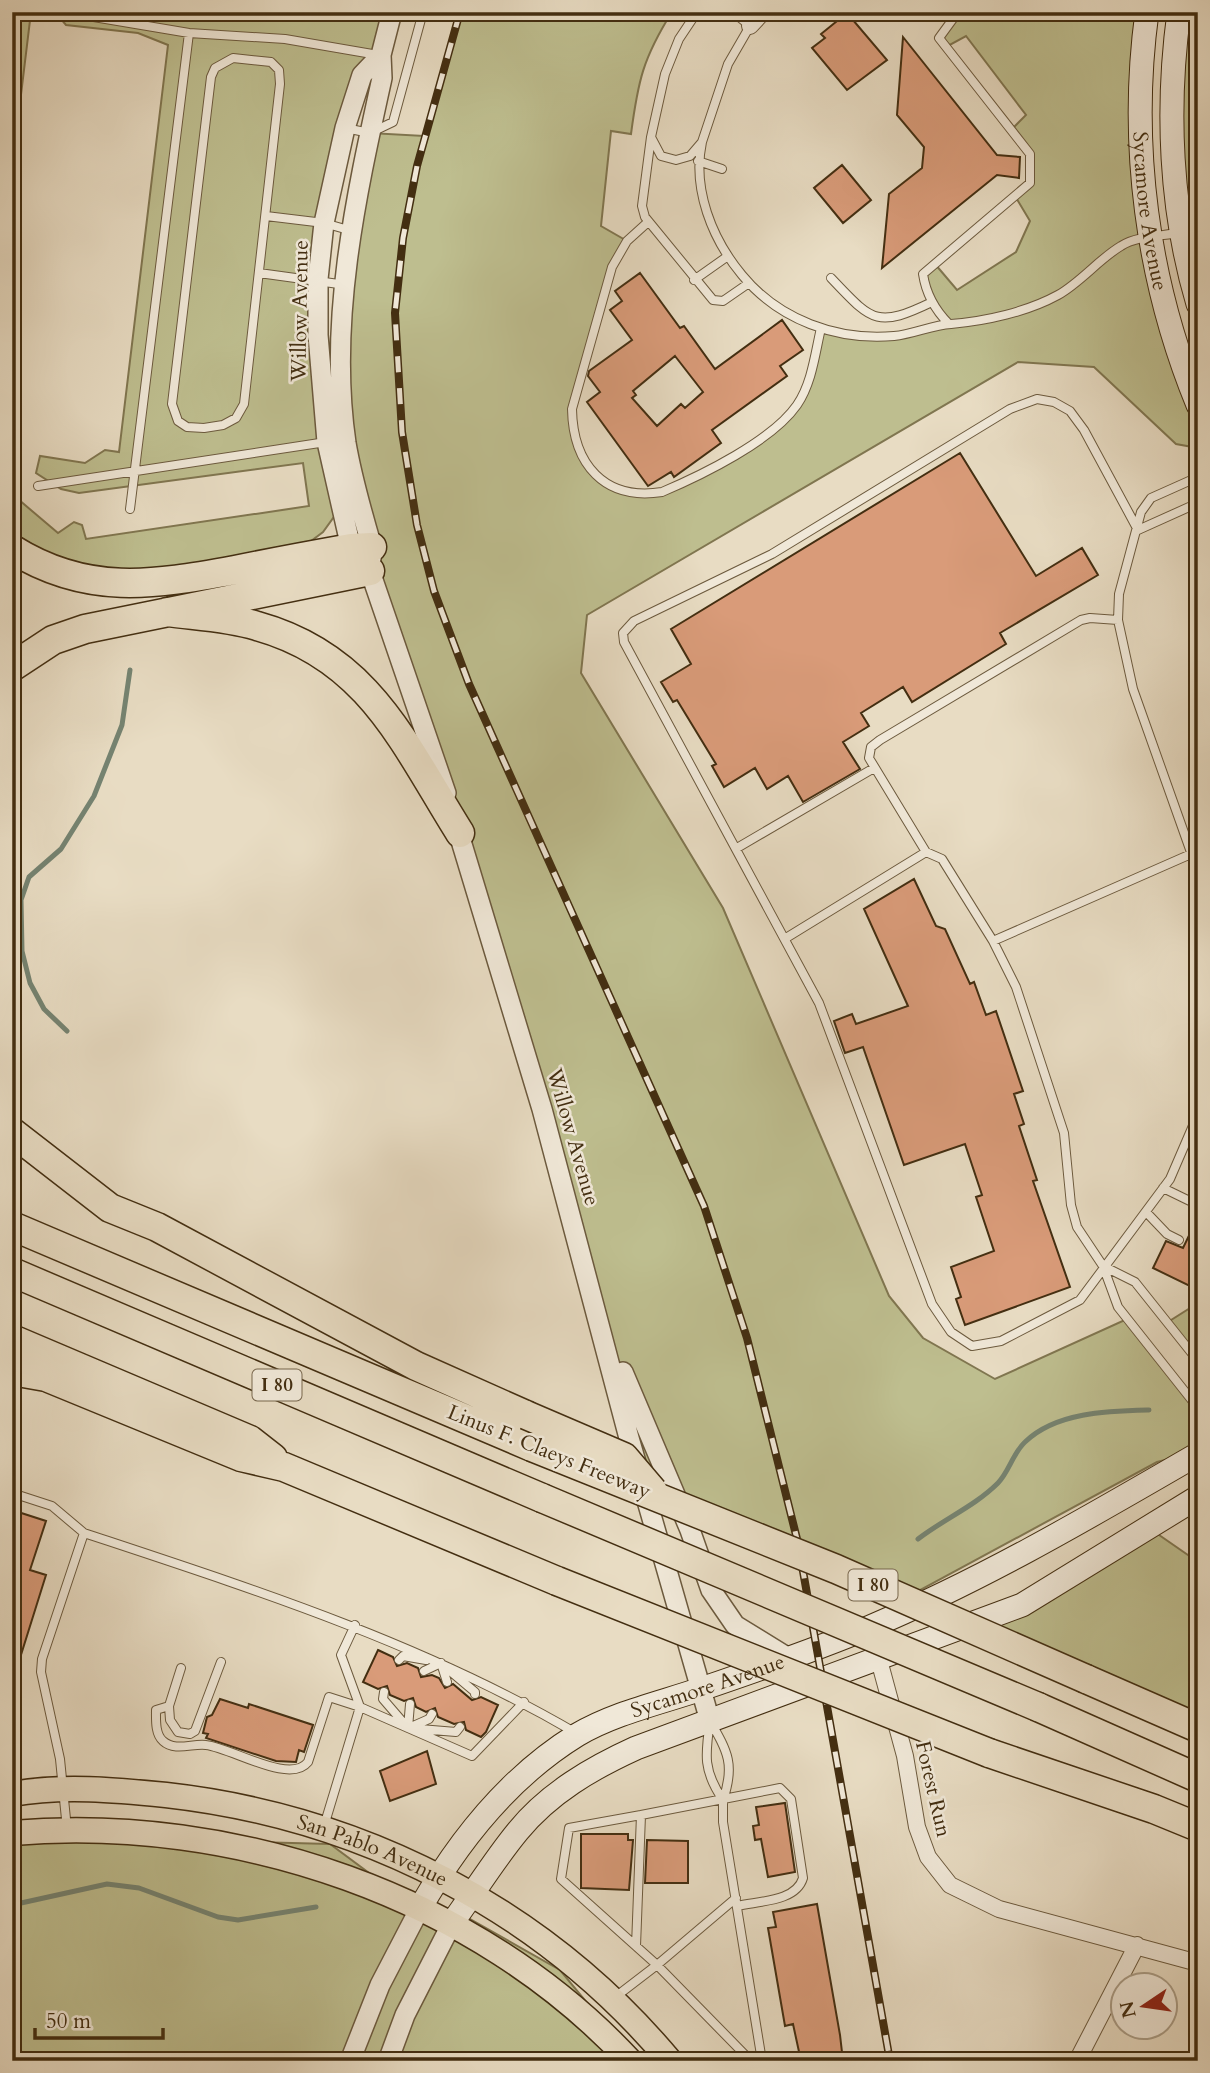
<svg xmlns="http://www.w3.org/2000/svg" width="1210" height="2073" font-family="Cardo,serif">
<rect width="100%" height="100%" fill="#e8dcc3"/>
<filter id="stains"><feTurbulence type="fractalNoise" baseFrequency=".00286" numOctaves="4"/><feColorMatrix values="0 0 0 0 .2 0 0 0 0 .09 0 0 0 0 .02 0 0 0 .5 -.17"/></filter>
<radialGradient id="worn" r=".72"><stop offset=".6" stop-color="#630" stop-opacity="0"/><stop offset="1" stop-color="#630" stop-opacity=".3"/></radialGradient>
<path fill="#bebe8f" stroke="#807650" stroke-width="2" d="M12,12h19l-19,157z
M55,12h337l-30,63 -44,204 23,228 -18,25 -12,9c-43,17 -154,34 -200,30 -35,-3 -70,-20 -99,-39v-38l46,39 16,-11 8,3 4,14 223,-33 -6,-43 -224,30 -18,-4 -25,-16 4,-17 45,7 20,-13 14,2 49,-407 -30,-12 -72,-8z
M460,12h212c-29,46 -34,69 -41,122l-20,-3 -10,95 26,15 -10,14 -45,154 12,53 28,25 50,5 57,-30 60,-38 28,-39 14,-57 71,8 56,-12 -11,-12 -14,-38 12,-10 22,26 59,-38 14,-31 -15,-25 15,-13v-29l-19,-24 15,-15 -60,-79 -20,11 -7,-9 19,-26h189l-2,186 53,207v43l-22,-4 -82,-77 -76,-5 -431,253 -6,58 142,235 166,388 34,42 72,41 132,-60 71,89v44l-41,10 -244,132 -255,-98 -17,-27 -271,-898 -28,-176 28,-262 54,3z
M1179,12h19v292l-25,-244z
M1198,1303v58l-30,-39z
M1149,1528l49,34v166l-227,-99z
M100,1838l230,6 89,66 33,13 18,-4 90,51 75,91h-623v-222z"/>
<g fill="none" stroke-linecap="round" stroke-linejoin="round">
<path stroke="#758371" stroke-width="5" d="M67,1031l-23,-22 -14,-26 -8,-32 -1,-51 8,-23 32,-28 33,-53 28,-71 8,-55
M918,1539c26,-20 57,-33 80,-56 11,-11 15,-30 27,-41 31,-30 83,-31 124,-32
M12,1905l95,-21 32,4 79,29 20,3 78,-13"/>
</g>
<path fill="#d99b79" stroke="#432e11" stroke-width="2" fill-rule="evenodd" d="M847,13l40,47 -40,30 -35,-42 13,-10 -4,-4z
M903,37l94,118 23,2 -1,21 -22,-3 -115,93 7,-74 33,-26 2,-21 -27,-32z
M842,165l29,35 -28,23 -29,-35z
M640,273l40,55 4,-2 31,43 67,-49 21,30 -23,16 7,10 -75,54 9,13 -47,34 -3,-5 -23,14 -61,-84 13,-10 -12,-16 1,-5 43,-31 -22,-30 12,-9 -7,-10zM675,356l28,36 -18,16 -4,-4 -24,22 -25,-28 4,-3 -3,-4z
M960,453l76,123 46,-28 16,27 -98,58 6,11 -94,58 -9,-15 -42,26 8,13 -26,16 17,27 -57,33 -15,-26 -21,13 -12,-21 -31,19 -12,-21 4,-2 -39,-64 -4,2 -12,-20 30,-18 -20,-35z
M914,879l22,47 9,3 25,55 4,-2 12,33 10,-4 27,80 -9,3 10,30 -5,2 18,54 -4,1 37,106 -105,38 -9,-26 5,-2 -10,-30 43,-16 -18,-54 6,-2 -17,-51 -61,21 -41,-118 -18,6 -11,-32 18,-7 4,10 52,-18 -44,-97z
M1198,1217v73l-45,-22 13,-27 17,7z
M12,1510l34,11 -16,49 16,5 -31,99h-3z
M378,1650l15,7 4,9 10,-3 11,5 3,9 11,-2 7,3 6,10 8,-4 19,16 9,-3 17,8 -12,27 -5,5 -15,-7 -2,-8 -10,2 -16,-7 -3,-9 -9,4 -10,-5 -3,-9 -9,3 -14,-6 -3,-9 -9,3 -15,-7z
M220,1699l28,9 1,-4 64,21 -9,27 -5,-2 -3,12 -20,-1 -70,-23 2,-4 -5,-1 4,-16 5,-2z
M427,1751l9,33 -46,17 -10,-30z
M785,1803l10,69 -27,5 -7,-38 -6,1 -2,-14 6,-1 -3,-18z
M581,1834h47v6h5l-4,50 -48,-2z
M647,1840l41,1v42h-43z
M817,1904l23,131 3,26h-42l-8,-37 -8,2 -17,-98 8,-1 -3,-15z"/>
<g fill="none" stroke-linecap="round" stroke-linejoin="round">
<g stroke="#6c5a3e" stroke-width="10">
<path id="service" d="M64,12l125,21 96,6 93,16
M697,12l-18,27 -14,35 -14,63 10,19 15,4 14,-4 12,-14 26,-78 22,-38 -17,-14
M233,58l38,4 8,8 1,14 -36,320 -8,14 -13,7 -19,3 -17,-1 -9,-6 -6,-17 39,-327 4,-9z
M345,128l25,5 23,-11 30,-110
M651,137l-9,69 3,11 68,83 10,1 26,-18
M702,142c-10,47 10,97 40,133 37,45 95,66 152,61 20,-2 38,-11 57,-12 35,-3 76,-12 107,-29 23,-13 41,-36 63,-49 15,-10 40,-10 57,-13
M698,161l24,8
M266,216l58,7 28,8
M648,222l-21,19 -15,26 -40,142c1,55 32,92 90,83 40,-17 110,-51 135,-87 15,-22 18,-51 24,-77
M259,273l87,12
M831,278c41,43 45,51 101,24
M694,280l34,-24
M949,324c-15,-15 -23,-30 -26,-50l107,-91v-29l-91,-116 19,-26
M1198,477l-47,21 -10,14 -22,82 -1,26 15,69 65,183
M38,486l288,-44
M130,509l59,-476
M1138,530l-54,-100 -14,-19 -16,-9 -17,-3 -27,10 -238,145 -138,67 -11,12 1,9 195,361 113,301 19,28 21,14 29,-5 79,-41 90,-121 28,-65
M1138,530l60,-27
M737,848l137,-80
M786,938l140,-86
M993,941l198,-87
M1163,1188l35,17
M1146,1212l21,22 12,6
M1103,1266l-26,-39 -6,-22 -7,-72 -48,-146 -23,-46 -51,-82 -16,-7 -57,-94 2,-11 9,-7 201,-120 9,-2 28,2
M1198,1361l-63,-79 -32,-16 15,41 80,101
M12,1493l40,13 32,27c169,56 338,110 492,200
M399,1660l4,-4 23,4
M441,1663l6,19
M181,1668l-12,38 -13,4c0,10 -1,24 7,31 12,11 30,2 43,4 26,3 84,40 102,17l21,-65 31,10 112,49 52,-54
M424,1671l17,-8
M450,1671l25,21v2
M384,1692l-1,7 25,29 48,4 4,-5
M169,1706l1,14 8,12 12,2 5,-3 26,-69
M710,1721c18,31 25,44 13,79 -20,-29 -18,-45 -13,-79z
M411,1727l18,-8 3,-5
M408,1728l2,-24
M723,1800v22l39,239
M641,1815l139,-27 11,11 12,79c-7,24 -45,23 -66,28
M324,1826l36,-119 -19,-52 14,-30
M67,1829l-7,-70 -19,-87 1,-13 42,-126
M636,1946l5,-131 -72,13 -8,51 96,86 79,-67
M614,1998l43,-33 94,96"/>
</g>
<g stroke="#6c5a3e" stroke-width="18">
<path id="minor" d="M750,26l13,-14
M876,1649l29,107 12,71 11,30 22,28 49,24 199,54
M1077,2061l60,-116"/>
</g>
<g stroke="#6c5a3e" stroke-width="22">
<path id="tertiary" d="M381,55l-19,20 -17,53 -21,95 -6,56v56l9,107 24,106 19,23 76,222
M371,559l1,-12c-10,-34 -20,-69 -26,-104 -18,-121 10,-247 36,-365l-1,-23 11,-43
M455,821l87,288 87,329 81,283
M623,1372l67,158 21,60 24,35 52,32
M350,2061l30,-76 39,-75
M388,2061l17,-46 47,-92"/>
</g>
<g stroke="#432e11" stroke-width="25">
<g id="secondary">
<path id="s1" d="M1147,12c-18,132 0,269 51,393"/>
<path d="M1179,12c-13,96 -9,198 19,292"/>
<path id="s2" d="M419,1910c39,-69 90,-133 158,-175 37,-22 83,-32 124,-46 56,-19 114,-39 169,-62 114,-48 221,-111 328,-173"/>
<path d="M452,1923c22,-30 42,-63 66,-92 31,-38 74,-63 118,-83l386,-143 176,-108"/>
</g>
</g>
<g stroke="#432e11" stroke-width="27">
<g id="primary">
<path id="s3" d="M12,1794c50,-9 104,-4 154,1 196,22 377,114 504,266"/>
<path d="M12,1833c223,-19 465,63 618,228"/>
</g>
</g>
<g stroke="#432e11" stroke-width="31">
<path id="motorway" d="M12,549c75,47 141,36 223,21 39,-8 77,-15 116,-22l21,-1
M167,612c30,4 61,5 90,14 112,31 147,118 203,207
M12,667l41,-27 32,-11 285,-58
M12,1132l98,76 47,19 259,139 110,49
M12,1226l520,221
M12,1272l530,226
M12,1339l238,101 23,18
M12,1371l34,6 195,80 43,10 273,114
M1086,1679l112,49
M1038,1707l160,71
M989,1753l165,56 44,18"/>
</g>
<use href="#service" stroke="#f0e8d8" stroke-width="8"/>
<use href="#minor" stroke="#f0e8d8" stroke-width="16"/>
<use href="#tertiary" stroke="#f0e8d8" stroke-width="19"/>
<use href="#secondary" stroke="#f0e8d8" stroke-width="23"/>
<use href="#primary" stroke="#e8dcc3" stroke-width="24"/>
<use href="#motorway" stroke="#e8dcc3" stroke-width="28"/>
<g stroke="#432e11" stroke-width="8">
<path id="rail" d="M460,12l-43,154 -14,72 -8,75 7,119 15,93 17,66 35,93 235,522 43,132 51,205 92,518"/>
</g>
<use href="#rail" stroke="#f0e8d8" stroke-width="5" stroke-dasharray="16" stroke-linecap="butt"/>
<g stroke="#432e11" stroke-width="31" stroke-linecap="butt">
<path id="motorway-bridge" d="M526,1415l98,42 29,34
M532,1447l304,122 250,110
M542,1498l496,209
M557,1581l432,172"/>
</g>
<use href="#motorway-bridge" stroke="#e8dcc3" stroke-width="28"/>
</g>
<g text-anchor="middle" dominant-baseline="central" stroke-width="5" stroke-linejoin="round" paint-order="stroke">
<g fill="#f0e8d8" stroke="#77664d" stroke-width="2">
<rect x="252.5" y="1369.5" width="49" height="31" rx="5"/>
<rect x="848.5" y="1569.5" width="49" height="31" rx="5"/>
</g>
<g font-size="19" font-weight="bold" fill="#432e11">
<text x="277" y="1385">I 80</text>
<text x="873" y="1585">I 80</text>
</g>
<g font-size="21" fill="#432e11" stroke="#f0e8d8">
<text stroke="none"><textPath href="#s1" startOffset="200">Sycamore Avenue</textPath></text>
<text transform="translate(300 311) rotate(-89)">Willow Avenue</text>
<text transform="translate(573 1137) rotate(74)">Willow Avenue</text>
<text transform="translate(549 1452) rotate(22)">Linus F. Claeys Freeway</text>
<text stroke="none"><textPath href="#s2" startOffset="378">Sycamore Avenue</textPath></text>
<text transform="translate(933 1789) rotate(77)">Forest Run</text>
<text stroke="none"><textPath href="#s3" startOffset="369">San Pablo Avenue</textPath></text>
</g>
</g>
<rect width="1210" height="2073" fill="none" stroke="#e8dcc3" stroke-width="42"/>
<rect x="14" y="14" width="1182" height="2045" fill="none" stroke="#432e11" stroke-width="3.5"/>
<rect x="21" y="21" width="1168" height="2031" fill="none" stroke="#432e11" stroke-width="2"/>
<g transform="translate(1144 2006) rotate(257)"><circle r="33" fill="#f0e8d8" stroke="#ab9e88" stroke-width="2"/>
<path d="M0-5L12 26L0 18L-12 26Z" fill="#8f2418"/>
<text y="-10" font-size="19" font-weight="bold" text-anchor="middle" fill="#432e11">N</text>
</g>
<path d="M35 2028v10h128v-10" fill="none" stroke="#432e11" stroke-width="3.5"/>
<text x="46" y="2028" font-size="21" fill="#432e11" stroke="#f0e8d8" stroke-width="5" paint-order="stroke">50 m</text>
<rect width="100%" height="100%" filter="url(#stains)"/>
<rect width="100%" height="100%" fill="url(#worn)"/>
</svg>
